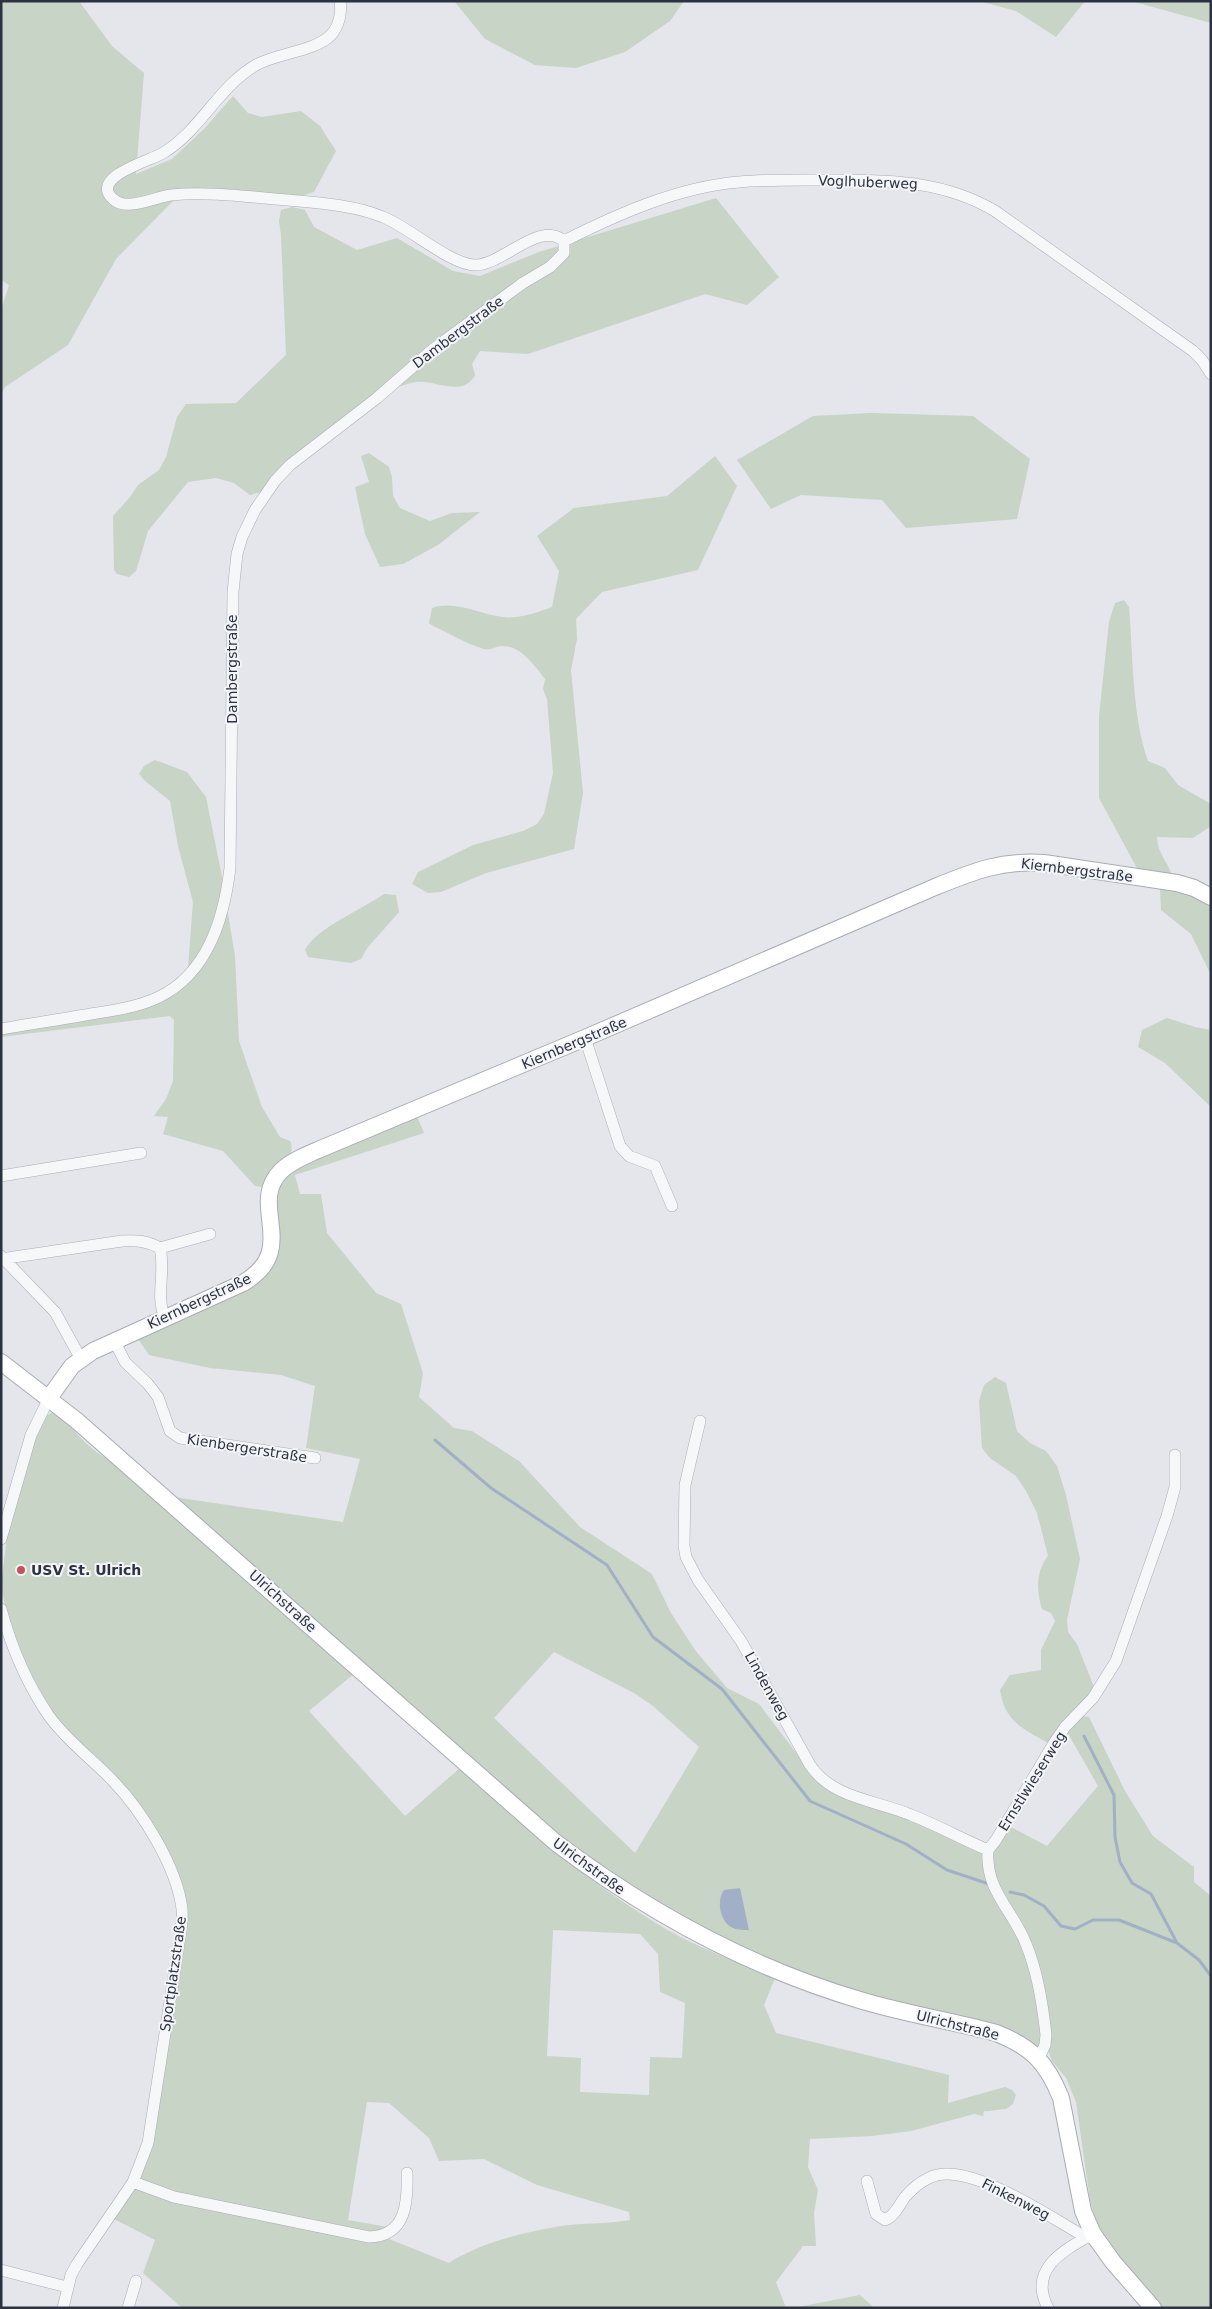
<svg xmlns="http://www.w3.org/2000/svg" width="1212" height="2309" font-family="'DejaVu Sans',sans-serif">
<rect width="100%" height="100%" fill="#e4e6eb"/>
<path fill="#c8d4c5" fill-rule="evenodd" d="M1,1h78l33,45 32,27 -8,101 36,-15 32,-30 29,-33 15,17 14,4 39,-6 19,15 16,25 -22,41 -16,5 -117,-4 -65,66 -48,86 -63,42 -4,8v-85l8,-25 -8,-5z
M454,1h230l-14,20 -45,31 -49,16 -41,-3 -50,-26z
M979,1h106l-29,36 -40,-26z
M1131,1h80v22z
M716,198l63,79 -32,28 -42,-11 -177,60 -48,-3 -8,13 3,11c-12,23 -39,5 -59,7 -7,1 -14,4 -20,5l-135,105 -11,3 -16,-12 -18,-5 -28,4 -40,49 -12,40 -7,6 -12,-3 -3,-4 -1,-54 17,-19 8,-12 21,-15 7,-13 11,-40 9,-13 50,-1 50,-48 -5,-120 -2,-14 2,-11 11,-3 13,3 9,17 43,23 40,-12 56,33 27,5 59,-24z
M871,413l102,3 57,43 -13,60 -111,9 -24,-28 -81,-5 -30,14 -34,-49 76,-44z
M369,453l20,14 3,10 1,19 7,12 30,13 22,-8 28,-1 -42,33 -35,19 -23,3 -15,-33 -10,-47 14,-5 -8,-26z
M715,456l22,30 -39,84 -96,22 -26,27 1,20 -6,31 12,123 -9,56 -88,24 -45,19 -13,1 -16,-9 6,-12 55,-27 50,-14 14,-7 7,-10 9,-41 -6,-74 -4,-10 2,-10c-10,-13 -24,-33 -42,-33 -8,0 -12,5 -19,3 -18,-5 -35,-16 -51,-23l-4,-3 3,-15c24,-8 46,6 70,9 16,2 35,-4 50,-10l7,-36 -22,-35 37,-28 93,-12z
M1124,600l5,7c4,48 3,109 19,154l17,7 13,17 33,19v22l-18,12 -36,-1c1,20 14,26 17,47l37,18v73l-20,-41 -30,-24 -1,-21 -21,-17 -40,-74v-82l10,-94 6,-19z
M155,760l32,12 19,25 16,80 13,79 4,85 23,66 18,30 10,4c8,17 -16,35 -27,46l-8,-1 -32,-35 -60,-17 5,-17 -14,-1 12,-17 7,-18 1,-61 -4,-4 -169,21v-4l111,-18 75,-34 6,-79 -15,-56 -8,-45 -25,-20 -6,-7 5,-8z
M384,894l12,1 3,17 -31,35 -7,12 -10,4 -43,-6 -3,-7c11,-22 58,-41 79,-56z
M1167,1018l28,9 16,3v77l-46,-44 -27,-16 4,-17z
M416,1114l8,19 -129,42 5,19h21l6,39 49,60 25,11 22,69 -4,24 35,31 18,3 47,30 61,66 72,47 19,39 24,37 32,38 32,16 47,62 78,43 100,43 23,-27 40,21 51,-60 -32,-56 15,-14 8,1 36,74 28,45 41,31v15l17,14v412h-50l-28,-30 -36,-52 -7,-26 -14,-98 -10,-24 -14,-17 -5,-13 -7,-3 -3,2 -34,-15 -153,-39 -147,-60 -151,-99 -378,-337 169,25 17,-63 -54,-11 9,-62 -34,-11 -71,-7 -61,-13 -13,-19 121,-57 17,-87 19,-24zM554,1652l80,41 19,13 46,41 -64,106 -141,-135z
M995,1377l11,6 11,48 13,12 16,8 11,15 9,29 14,64 -13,61 1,12 9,12 17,43 -3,7 -41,50c-26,-15 -45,-21 -50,-54l10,-15 31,-5v-20l14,-29 -4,-8 -9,-4c-6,-19 -6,-38 6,-53l-11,-43 -11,-22 -10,-15 -26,-18 -8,-10 -3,-47 5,-16z
M54,1412c14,7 15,13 25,24 12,13 25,23 42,29l234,208 -46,38 96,105 56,-49c63,60 128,116 203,161 34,20 74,34 111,50l-11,27 12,28 173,42 -1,28 57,-16 7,3 4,5 -3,9 -7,5c-8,0 -14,3 -22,2l-1,5 -9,-2 -63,17 -39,5 -62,3 -2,28 10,23 -4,23 2,33h-13l-27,36 10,26h-604l-39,-35 12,-33 -41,-21 20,-29h6l2,-6 -2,-7 21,-83 24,-151 1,-26 -26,-78 -101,-117 -25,-39 -26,-62 -7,-36 6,-49 19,-77 19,-43zM553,1930l87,4 18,20 2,38 25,11 -3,55 -32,-1 -1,38 -69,-3 1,-34 -34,-2zM367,2102l22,1 40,35 10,23 45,-2 53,26 92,27 1,8c-23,4 -46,3 -69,6 -37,6 -81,17 -112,37l-60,-24 10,-10 -51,-9z
M860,2295l12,11 -1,2h-78z"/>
<path fill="#a2b0c7" d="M740,1888l9,42c-4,0 -11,0 -16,-2 -13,-5 -17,-28 -9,-38z"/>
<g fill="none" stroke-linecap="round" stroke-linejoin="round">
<path stroke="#a2b0c7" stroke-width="3" d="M435,1440l56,48 116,77 46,72 69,52 88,112 96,43 41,26 42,14
M1084,1736l30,59 1,42 5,25 12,21 19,11 26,49 22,17 12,16
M1010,1892l14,3 20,11 17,20 14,3 18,-9h26l58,23"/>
<g stroke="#a9acb5" stroke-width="12">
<path id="street" d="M564,241c54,-27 114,-54 175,-59 33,-3 66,-2 99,-2 56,0 108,2 157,31l198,140 9,9 9,14
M1,1029c28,-5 56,-9 84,-14 24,-4 51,-7 74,-18 49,-24 65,-79 71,-129l3,-276 4,-38 5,-17 13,-27 20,-29 15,-16 87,-67 55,-48 91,-67 27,-16 14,-14v-12c-25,-21 -60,23 -88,24 -26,0 -67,-38 -93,-48 -29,-12 -64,-14 -95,-17 -37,-3 -81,-9 -117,-5 -16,2 -45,17 -58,4 -24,-22 37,-38 50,-46 37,-22 56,-67 93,-88 21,-12 58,-13 75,-30 8,-9 11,-22 9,-34
M585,1038l35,108 9,10 26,10 17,40
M1,1176l140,-23
M160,1248l50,-14
M1,1256l54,56 26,47
M1,1259l121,-18c15,-1 25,0 38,7 6,23 -5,48 5,70
M114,1340l11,22 23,22 10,13 12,34 10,7 135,20
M700,1421l-15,64 -1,61 2,11 12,23 43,61 69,124c23,34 66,35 101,50 26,10 51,24 77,35
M1,1539l30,-104 18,-37
M1,1609c10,37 26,75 48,107 18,25 43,43 64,65 29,30 64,86 69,128 1,12 -1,23 -3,34l-31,200 -15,39 -56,82 -6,11 -8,33
M1039,2058l6,-13 1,-10c-3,-28 -9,-65 -20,-91 -13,-34 -41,-53 -38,-94l8,-10 58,-97 11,-16 28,-29 23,-37 51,-145 8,-29v-32
M867,2181l9,33 9,6c10,-4 14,-15 20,-23 6,-7 15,-15 24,-19 37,-20 124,41 158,60
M133,2182l41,15 195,40c37,-1 39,-34 38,-64
M1,2270l66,17
M128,2308l8,-27
M1048,2308c-20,-38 14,-57 43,-73"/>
</g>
<g stroke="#a9acb5" stroke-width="18">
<path id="secondary" d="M1,1362l75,58 479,422c94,71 195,126 308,159 44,13 89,20 133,32 36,14 51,30 65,65l22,113 10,23 20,28 40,46
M49,1398l23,-32 21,-15 150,-68c58,-34 4,-78 38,-112 10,-10 24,-15 37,-21l267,-112 350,-151c39,-16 67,-27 109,-24l133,20 17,5 17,9"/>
</g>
<use href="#street" stroke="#f6f7f9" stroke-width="11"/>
<use href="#secondary" stroke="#fff" stroke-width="16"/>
</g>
<circle fill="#c5545a" stroke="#f3f5f8" stroke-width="2" cx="21" cy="1570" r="5"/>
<g text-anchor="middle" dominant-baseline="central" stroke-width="4" stroke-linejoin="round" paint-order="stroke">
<g font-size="14" fill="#2d3242" stroke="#f3f5f8">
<text transform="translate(868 182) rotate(2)">Voglhuberweg</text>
<text transform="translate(458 332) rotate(-37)">Dambergstraße</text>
<text transform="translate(232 669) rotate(-90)">Dambergstraße</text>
<text transform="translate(1077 870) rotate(7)">Kiernbergstraße</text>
<text transform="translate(574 1043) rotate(-23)">Kiernbergstraße</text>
<text transform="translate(199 1301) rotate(-25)">Kiernbergstraße</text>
<text transform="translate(247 1448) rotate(9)">Kienbergerstraße</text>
<text transform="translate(283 1601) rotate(42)">Ulrichstraße</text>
<text transform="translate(767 1686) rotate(61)">Lindenweg</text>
<text transform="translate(1032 1781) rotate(-58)">Ernstlwieserweg</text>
<text transform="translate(589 1866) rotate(36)">Ulrichstraße</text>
<text transform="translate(173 1974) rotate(-82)">Sportplatzstraße</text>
<text transform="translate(958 2025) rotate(14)">Ulrichstraße</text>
<text transform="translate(1016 2199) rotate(27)">Finkenweg</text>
</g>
<g font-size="14" font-weight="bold" fill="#2d3242" stroke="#f3f5f8" text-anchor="start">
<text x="31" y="1570">USV St. Ulrich</text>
</g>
</g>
<rect width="1212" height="2309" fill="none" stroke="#2d3242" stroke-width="5"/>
</svg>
